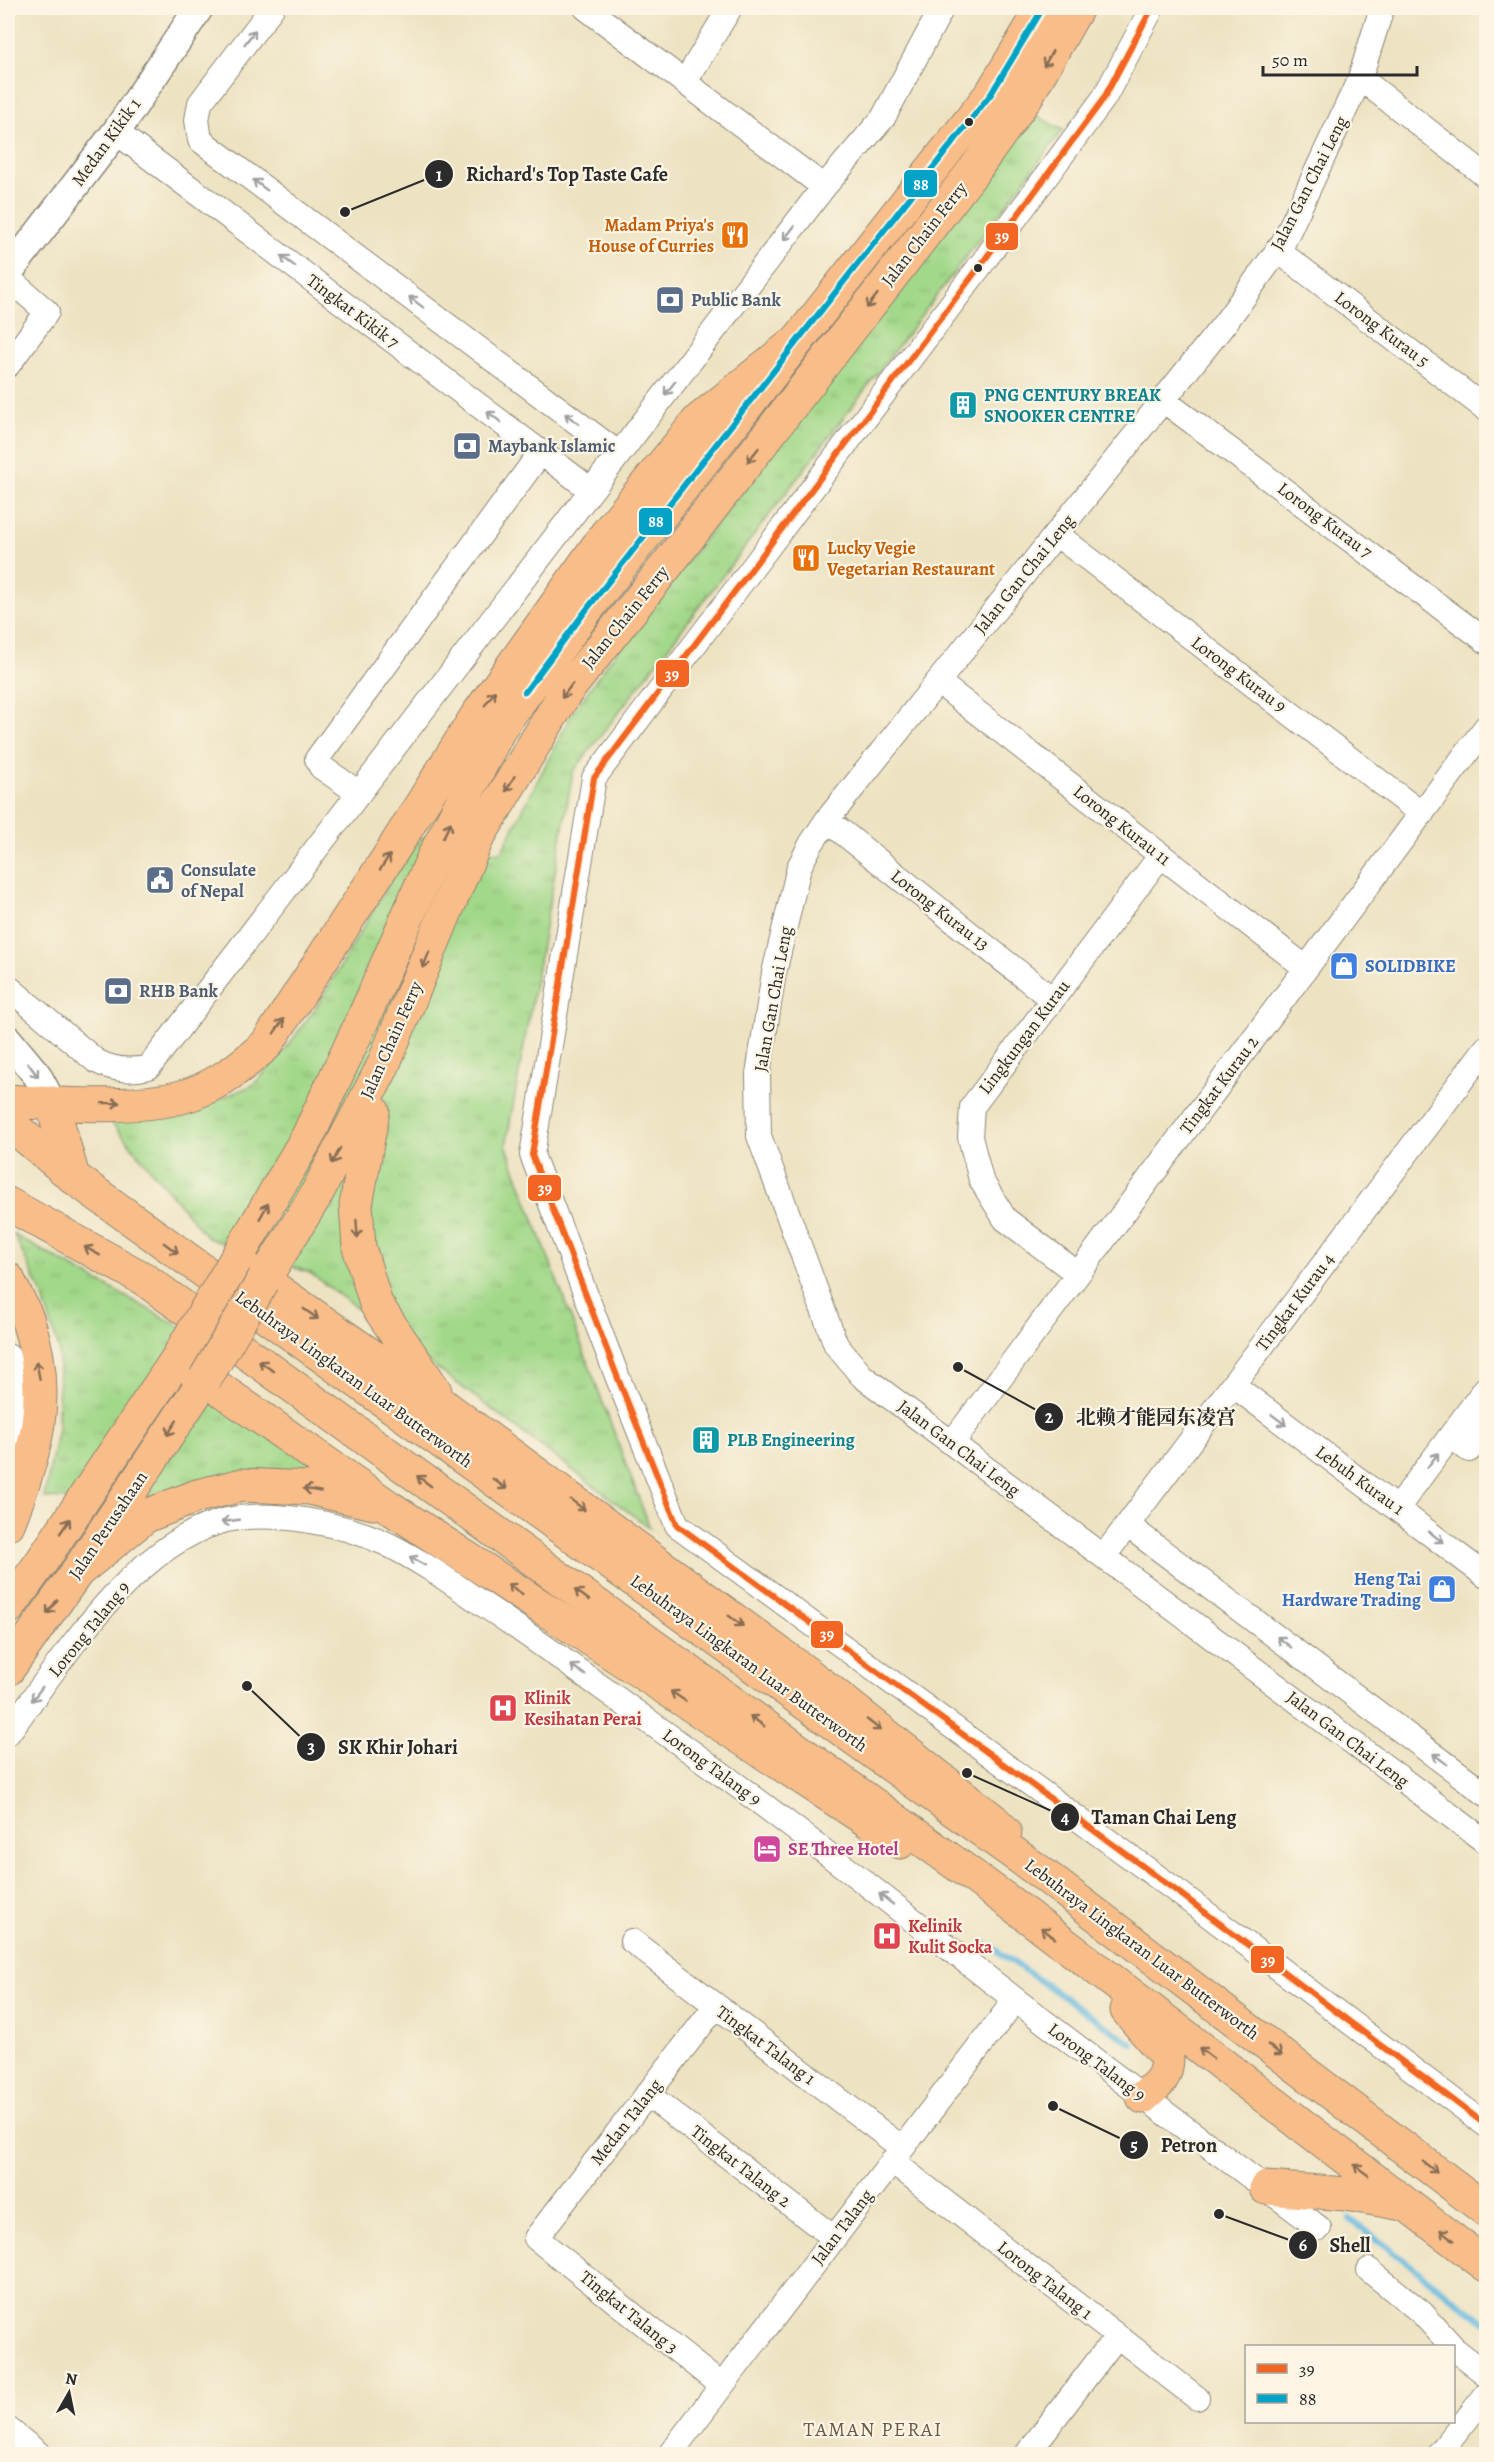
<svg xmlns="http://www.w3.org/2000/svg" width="1494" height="2462" font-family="Alegreya,'Noto Serif SC',serif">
<defs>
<pattern id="grass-tufts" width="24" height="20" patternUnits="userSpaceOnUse" patternTransform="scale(1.5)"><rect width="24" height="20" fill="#a2d889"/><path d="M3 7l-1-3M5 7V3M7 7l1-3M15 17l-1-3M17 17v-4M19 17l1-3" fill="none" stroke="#8cba76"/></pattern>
</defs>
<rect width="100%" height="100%" fill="#fcf5e5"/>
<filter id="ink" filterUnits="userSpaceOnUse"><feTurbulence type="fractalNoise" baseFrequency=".0167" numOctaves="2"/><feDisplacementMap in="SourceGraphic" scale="12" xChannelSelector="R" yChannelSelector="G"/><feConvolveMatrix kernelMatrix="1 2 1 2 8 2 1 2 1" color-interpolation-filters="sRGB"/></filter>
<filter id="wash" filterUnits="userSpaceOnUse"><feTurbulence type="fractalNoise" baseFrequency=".008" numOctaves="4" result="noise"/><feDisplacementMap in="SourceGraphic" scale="24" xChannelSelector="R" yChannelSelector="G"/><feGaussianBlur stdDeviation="1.35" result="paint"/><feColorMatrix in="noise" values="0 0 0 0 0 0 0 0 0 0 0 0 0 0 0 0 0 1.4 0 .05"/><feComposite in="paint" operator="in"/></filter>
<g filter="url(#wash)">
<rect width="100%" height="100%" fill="#ede2c1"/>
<path fill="url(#grass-tufts)" stroke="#66825a" stroke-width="1.5" d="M1035,115l28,15 -490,642 -67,373 144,383 -340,-255 -102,-35 -101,-121 84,-6 62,-26 31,-34 33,-45 74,-126 31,-43 79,16 70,-138 39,-55z
M14,1235l174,96 -21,25 159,117 -54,-4 -82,17 -42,16 -104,-4 14,-70 1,-78 -17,-56z"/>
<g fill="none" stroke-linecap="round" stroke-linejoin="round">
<path stroke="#60b7dd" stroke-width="6" d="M987,1944l145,100
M1350,2219l136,104"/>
</g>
</g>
<g filter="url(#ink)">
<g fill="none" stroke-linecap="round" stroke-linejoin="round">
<g stroke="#8c8676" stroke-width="26">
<path id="minor" d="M272,8l-72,95 -3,17 3,20 419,314
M586,8l238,179
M1152,8l-48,90 -124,168 -386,512 -62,377 87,226 58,144 505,370 304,230
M1382,8l-22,70 -77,165 -58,80 -398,497 -16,24 -12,23 -25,106 -16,101 1,62 77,209 26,31 624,466
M1360,78l126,98
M685,82l45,-74
M116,132l475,358
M1277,250l209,159
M8,278l39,34 -39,53
M1163,400l323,241
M1056,534l366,280
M938,682l368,286
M359,793l-38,-26 -4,-8 224,-307
M827,820l225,179
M8,987l88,74c17,9 34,11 53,6l675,-880 59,-69 59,-110
M1078,1274l-73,-55 -24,-39 -11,-43 2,-30 189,-252
M8,1356l12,46 5,46
M1233,1385l253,191
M1451,1436l18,14 17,-24
M952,1443l534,-716
M1398,1507l88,-119
M1127,1525l359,269
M1104,1556l382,-508
M8,1733c53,-71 122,-184 211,-211 47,-14 123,1 168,22 34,17 65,39 97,61 59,39 116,82 174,123 123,87 240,181 359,273 100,77 201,151 302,227
M632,1941l270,207
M715,2007l-179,231 186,148
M647,2094l187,144
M892,2161l305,237
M1369,2270l53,43 30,33
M1454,2349l32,25
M8,2429l31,25
M670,2454l345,-454
M1027,2454l90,-118
M1439,2454l47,-59"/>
</g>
<g stroke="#8c8676" stroke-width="31">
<path id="tertiary" d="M8,273l108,-141 83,-124
M8,1040l29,35 15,28"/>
</g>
<g stroke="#8c8676" stroke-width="35">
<path id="primary" d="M8,1608l34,-47 135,-202
M8,1669l69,-97 128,-193"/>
</g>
<g stroke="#8c8676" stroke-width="35">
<path id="trunk" d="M373,1111l-17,94 3,42 17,57 59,87
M263,1281l53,-86 66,-127 62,-152 33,-77 88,-146 102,-128 308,-396 50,-70 52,-91
M177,1359l212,148 511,335
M77,1572l69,-56 51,-20 45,-11 67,3 64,15
M1005,1832l-12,-12 -165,-131 -381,-281 -212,-147 73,-125 56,-119 69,-159 68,-132 86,-117 404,-515 52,-86"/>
</g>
<g stroke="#8c8676" stroke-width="35">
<path id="motorway" d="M8,1101c50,3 139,10 186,-8 28,-11 50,-29 72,-48l123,-189 87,-139 131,-184 92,-113 99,-80
M52,1103l21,74
M8,1122l65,55 971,698 442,335
M8,1204l136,75 865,623 477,363
M8,1279c6,14 15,28 20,42 25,74 8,134 -20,203
M1127,2010l40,47c0,21 -9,28 -24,40
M1266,2188l80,6 57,10"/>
</g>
<use href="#minor" stroke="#fff" stroke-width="24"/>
<use href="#tertiary" stroke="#fff" stroke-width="28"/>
<use href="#primary" stroke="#f8bd88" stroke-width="33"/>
<use href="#trunk" stroke="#f8bd88" stroke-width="33"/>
<use href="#motorway" stroke="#f8bd88" stroke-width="33"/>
<g stroke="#8c8676" stroke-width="35" stroke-linecap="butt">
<path id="trunk-bridge" d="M177,1359l58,-98
M205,1379l58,-98"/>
</g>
<use href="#trunk-bridge" stroke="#f8bd88" stroke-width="33"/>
<g stroke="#fcf5e5" stroke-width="10">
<path id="bus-1" d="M1152,8l-48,90 -124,168 -386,512 -62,377 87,226 58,144 505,370 304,230"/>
</g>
<g stroke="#fcf5e5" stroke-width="10">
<path id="bus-2" d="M525,692l62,-83 404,-515 52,-86"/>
</g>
<use href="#bus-1" stroke="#f26522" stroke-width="6"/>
<use href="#bus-2" stroke="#02a3c6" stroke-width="6"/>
</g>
<defs><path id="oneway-shaft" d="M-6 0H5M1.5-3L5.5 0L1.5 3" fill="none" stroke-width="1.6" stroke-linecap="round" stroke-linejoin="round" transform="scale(1.5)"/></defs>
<g stroke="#a0a0a0">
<use href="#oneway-shaft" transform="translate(250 37) rotate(-53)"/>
<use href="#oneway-shaft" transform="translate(260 185) rotate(-143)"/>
<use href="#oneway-shaft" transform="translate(789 233) rotate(128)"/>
<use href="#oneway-shaft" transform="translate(288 261) rotate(-143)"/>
<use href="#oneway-shaft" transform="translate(416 302) rotate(-143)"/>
<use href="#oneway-shaft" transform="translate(670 388) rotate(128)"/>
<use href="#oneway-shaft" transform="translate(494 417) rotate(-143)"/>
<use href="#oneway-shaft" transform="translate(572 419) rotate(-143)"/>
<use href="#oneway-shaft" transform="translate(33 1070) rotate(54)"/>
<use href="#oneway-shaft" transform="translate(1279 1420) rotate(37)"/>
<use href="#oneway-shaft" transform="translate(1433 1460) rotate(-53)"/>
<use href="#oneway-shaft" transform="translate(230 1521) rotate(172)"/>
<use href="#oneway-shaft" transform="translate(1436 1537) rotate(38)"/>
<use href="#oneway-shaft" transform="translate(417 1561) rotate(-151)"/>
<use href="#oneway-shaft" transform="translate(1284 1642) rotate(-143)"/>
<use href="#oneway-shaft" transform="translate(578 1670) rotate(-144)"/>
<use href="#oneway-shaft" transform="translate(37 1694) rotate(127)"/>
<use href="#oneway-shaft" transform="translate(1440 1759) rotate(-143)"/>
<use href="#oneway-shaft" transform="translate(886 1899) rotate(-142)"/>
</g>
<g stroke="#876d55">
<use href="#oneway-shaft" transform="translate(1048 59) rotate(119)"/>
<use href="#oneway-shaft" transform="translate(872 301) rotate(128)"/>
<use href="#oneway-shaft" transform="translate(753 455) rotate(128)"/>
<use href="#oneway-shaft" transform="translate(567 691) rotate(126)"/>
<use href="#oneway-shaft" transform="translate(490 698) rotate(-55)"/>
<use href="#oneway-shaft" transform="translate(510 784) rotate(120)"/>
<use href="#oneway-shaft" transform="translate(447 830) rotate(-63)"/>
<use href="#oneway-shaft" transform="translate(385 862) rotate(-57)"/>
<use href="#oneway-shaft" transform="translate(426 960) rotate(112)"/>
<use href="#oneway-shaft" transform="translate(279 1026) rotate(-55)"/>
<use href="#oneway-shaft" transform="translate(111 1103) rotate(-1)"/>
<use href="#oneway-shaft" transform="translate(336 1156) rotate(118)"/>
<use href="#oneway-shaft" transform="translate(264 1211) rotate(-60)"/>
<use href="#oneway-shaft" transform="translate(357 1229) rotate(86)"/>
<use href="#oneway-shaft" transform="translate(171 1248) rotate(36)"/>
<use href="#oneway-shaft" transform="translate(92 1251) rotate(-151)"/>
<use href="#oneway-shaft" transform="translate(311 1314) rotate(35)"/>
<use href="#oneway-shaft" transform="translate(266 1366) rotate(-144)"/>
<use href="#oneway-shaft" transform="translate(38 1370) rotate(-100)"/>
<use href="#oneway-shaft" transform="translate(172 1428) rotate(123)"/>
<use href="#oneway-shaft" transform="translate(424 1481) rotate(-144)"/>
<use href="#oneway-shaft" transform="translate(500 1484) rotate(36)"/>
<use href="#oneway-shaft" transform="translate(312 1490) rotate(-170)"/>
<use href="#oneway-shaft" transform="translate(578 1505) rotate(37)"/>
<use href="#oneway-shaft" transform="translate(65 1526) rotate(-56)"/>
<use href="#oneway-shaft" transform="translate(515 1589) rotate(-147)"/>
<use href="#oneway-shaft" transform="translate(582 1595) rotate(-144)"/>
<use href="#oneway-shaft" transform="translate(52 1607) rotate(126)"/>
<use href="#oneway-shaft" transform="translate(736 1621) rotate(36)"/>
<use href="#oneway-shaft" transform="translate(678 1696) rotate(-147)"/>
<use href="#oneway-shaft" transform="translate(757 1721) rotate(-144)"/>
<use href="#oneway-shaft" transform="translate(874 1725) rotate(38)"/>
<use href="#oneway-shaft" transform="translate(1048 1933) rotate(-142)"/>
<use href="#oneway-shaft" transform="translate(1275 2050) rotate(37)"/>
<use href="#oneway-shaft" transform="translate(1206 2053) rotate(-143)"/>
<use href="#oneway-shaft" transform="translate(1430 2167) rotate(37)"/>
<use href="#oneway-shaft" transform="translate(1361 2170) rotate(-143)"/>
<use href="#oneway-shaft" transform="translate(1447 2235) rotate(-143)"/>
</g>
</g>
<defs>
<g id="restaurant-square" transform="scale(1.5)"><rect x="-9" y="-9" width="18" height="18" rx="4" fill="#e8710a" stroke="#fcf5e5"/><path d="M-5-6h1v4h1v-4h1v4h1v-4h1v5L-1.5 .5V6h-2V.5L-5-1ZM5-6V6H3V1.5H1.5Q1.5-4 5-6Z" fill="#fff"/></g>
<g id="bank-square" transform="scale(1.5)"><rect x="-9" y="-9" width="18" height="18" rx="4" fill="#5c6f8a" stroke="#fcf5e5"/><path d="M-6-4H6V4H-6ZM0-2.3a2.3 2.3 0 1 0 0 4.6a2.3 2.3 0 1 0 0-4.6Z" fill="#fff"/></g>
<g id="building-square" transform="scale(1.5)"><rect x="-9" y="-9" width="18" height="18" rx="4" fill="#0f9aa8" stroke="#fcf5e5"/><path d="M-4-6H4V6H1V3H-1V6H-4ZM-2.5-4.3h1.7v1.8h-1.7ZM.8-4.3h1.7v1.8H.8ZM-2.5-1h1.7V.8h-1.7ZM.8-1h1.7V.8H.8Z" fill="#fff"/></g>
<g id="civic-square" transform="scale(1.5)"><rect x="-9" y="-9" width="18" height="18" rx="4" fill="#5c6f8a" stroke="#fcf5e5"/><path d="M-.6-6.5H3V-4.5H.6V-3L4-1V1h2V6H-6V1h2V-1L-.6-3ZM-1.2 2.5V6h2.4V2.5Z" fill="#fff"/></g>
<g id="shop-square" transform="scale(1.5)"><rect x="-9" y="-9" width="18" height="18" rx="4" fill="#3f7fe0" stroke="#fcf5e5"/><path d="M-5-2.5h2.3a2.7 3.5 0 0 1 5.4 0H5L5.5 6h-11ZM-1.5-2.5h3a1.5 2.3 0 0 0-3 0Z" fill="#fff"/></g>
<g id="hospital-square" transform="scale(1.5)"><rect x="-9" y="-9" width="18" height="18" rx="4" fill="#e0444e" stroke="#fcf5e5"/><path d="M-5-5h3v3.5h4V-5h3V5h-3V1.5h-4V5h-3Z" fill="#fff"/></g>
<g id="hotel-square" transform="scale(1.5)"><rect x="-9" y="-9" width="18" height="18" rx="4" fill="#d1479c" stroke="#fcf5e5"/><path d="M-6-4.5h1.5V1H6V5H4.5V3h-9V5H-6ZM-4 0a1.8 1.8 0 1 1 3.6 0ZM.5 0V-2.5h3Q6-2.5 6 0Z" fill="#fff"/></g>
</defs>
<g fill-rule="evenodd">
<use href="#restaurant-square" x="735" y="235"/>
<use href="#bank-square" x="670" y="300"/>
<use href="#building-square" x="963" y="405"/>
<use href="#bank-square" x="467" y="446"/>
<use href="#restaurant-square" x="806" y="558"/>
<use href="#civic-square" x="160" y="880"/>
<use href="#shop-square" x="1344" y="966"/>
<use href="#bank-square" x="118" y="991"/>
<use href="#building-square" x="706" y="1440"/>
<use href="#shop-square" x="1442" y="1589"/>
<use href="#hospital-square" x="503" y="1708"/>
<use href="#hotel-square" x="767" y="1849"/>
<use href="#hospital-square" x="887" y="1936"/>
</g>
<g fill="#2b2b2b" stroke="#fcf5e5" stroke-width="2">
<circle cx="969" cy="122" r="5"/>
<circle cx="978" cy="268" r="5"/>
</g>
<g text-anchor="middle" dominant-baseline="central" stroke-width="4.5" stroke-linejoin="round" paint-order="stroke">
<g font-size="18" fill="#2b2b2b" stroke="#fcf5e5">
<text transform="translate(106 142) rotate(-54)">Medan Kikik 1</text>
<text transform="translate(1309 183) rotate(-63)">Jalan Gan Chai Leng</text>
<text transform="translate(924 234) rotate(-52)">Jalan Chain Ferry</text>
<text transform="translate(353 311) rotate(37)">Tingkat Kikik 7</text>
<text transform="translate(1382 329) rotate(37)">Lorong Kurau 5</text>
<text transform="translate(1325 520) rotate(37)">Lorong Kurau 7</text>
<text transform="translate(1024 574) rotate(-51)">Jalan Gan Chai Leng</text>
<text transform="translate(625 617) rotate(-51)">Jalan Chain Ferry</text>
<text transform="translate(1239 674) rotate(37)">Lorong Kurau 9</text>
<text transform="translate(1122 825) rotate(38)">Lorong Kurau 11</text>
<text transform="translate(940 910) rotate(38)">Lorong Kurau 13</text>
<text transform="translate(773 999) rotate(-80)">Jalan Gan Chai Leng</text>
<text transform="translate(1024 1037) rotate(-53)">Lingkungan Kurau</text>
<text transform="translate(391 1040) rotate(-66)">Jalan Chain Ferry</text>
<text transform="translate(1219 1085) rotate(-53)">Tingkat Kurau 2</text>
<text transform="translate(1295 1302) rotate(-53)">Tingkat Kurau 4</text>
<text transform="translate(354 1379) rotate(36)">Lebuhraya Lingkaran Luar Butterworth</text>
<text transform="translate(959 1448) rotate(37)">Jalan Gan Chai Leng</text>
<text transform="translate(1360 1480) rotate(36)">Lebuh Kurau 1</text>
<text transform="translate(108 1525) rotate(-56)">Jalan Perusahaan</text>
<text transform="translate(89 1629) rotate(-51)">Lorong Talang 9</text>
<text transform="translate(749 1663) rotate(36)">Lebuhraya Lingkaran Luar Butterworth</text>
<text transform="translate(1348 1739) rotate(37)">Jalan Gan Chai Leng</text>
<text transform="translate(712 1767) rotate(36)">Lorong Talang 9</text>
<text transform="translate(1142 1949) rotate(37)">Lebuhraya Lingkaran Luar Butterworth</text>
<text transform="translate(766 2045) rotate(37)">Tingkat Talang 1</text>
<text transform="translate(1097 2062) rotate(37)">Lorong Talang 9</text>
<text transform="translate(626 2122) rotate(-52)">Medan Talang</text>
<text transform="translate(741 2166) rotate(38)">Tingkat Talang 2</text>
<text transform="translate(842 2227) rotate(-53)">Jalan Talang</text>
<text transform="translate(1045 2280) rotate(38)">Lorong Talang 1</text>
<text transform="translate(629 2312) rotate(39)">Tingkat Talang 3</text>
</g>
<g font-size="18" font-weight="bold" fill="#c56008" stroke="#fcf5e5" text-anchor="end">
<text x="714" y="225">Madam Priya's<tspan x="714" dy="21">House of Curries</tspan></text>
<text x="827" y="548" text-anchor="start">Lucky Vegie<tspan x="827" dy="21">Vegetarian Restaurant</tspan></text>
</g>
<g font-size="18" font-weight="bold" fill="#4e5e75" stroke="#fcf5e5" text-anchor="start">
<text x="691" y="300">Public Bank</text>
<text x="488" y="446">Maybank Islamic</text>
<text x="181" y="870">Consulate<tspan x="181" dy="21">of Nepal</tspan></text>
<text x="139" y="991">RHB Bank</text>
</g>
<g font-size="18" font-weight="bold" fill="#0d838f" stroke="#fcf5e5" text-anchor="start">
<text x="984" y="395">PNG CENTURY BREAK<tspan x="984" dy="21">SNOOKER CENTRE</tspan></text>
<text x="727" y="1440">PLB Engineering</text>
</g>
<g font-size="18" font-weight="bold" fill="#366cbe" stroke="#fcf5e5" text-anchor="start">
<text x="1365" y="966">SOLIDBIKE</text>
<text x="1421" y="1579" text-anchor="end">Heng Tai<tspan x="1421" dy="21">Hardware Trading</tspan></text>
</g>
<g font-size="18" font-weight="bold" fill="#be3a42" stroke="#fcf5e5" text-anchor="start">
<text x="524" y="1698">Klinik<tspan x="524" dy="21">Kesihatan Perai</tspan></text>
<text x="908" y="1926">Kelinik<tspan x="908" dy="21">Kulit Socka</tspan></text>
</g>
<g font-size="18" font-weight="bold" fill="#b23c85" stroke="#fcf5e5" text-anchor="start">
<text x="788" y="1849">SE Three Hotel</text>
</g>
<g font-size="20" letter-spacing="1.5" fill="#6c5946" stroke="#fcf5e5">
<text x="873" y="2429">TAMAN PERAI</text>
</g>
</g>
<path fill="none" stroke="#2b2b2b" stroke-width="2" d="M345 212L439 174M958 1367L1049 1417M247 1686L311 1747M967 1773L1065 1817M1053 2106L1134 2145M1219 2214L1303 2245"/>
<g fill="#2b2b2b" stroke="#fcf5e5" stroke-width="2">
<circle cx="345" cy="212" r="6"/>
<circle cx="958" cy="1367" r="6"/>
<circle cx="247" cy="1686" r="6"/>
<circle cx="967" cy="1773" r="6"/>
<circle cx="1053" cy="2106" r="6"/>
<circle cx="1219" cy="2214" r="6"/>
<circle cx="439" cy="174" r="15"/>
<circle cx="1049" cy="1417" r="15"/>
<circle cx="311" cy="1747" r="15"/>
<circle cx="1065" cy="1817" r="15"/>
<circle cx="1134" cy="2145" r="15"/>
<circle cx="1303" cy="2245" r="15"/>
</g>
<g font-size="18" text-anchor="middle" font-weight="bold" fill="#fff">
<text x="439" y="181">1</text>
<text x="1049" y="1423">2</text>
<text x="311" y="1753">3</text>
<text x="1065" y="1823">4</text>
<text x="1134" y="2151">5</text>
<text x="1303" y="2251">6</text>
</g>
<g font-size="20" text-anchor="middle" font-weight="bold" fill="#2b2b2b" stroke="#fcf5e5" stroke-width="4.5" stroke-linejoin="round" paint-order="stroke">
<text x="567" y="181">Richard's Top Taste Cafe</text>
<text x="1156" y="1424">北赖才能园东凌宫</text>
<text x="398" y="1754">SK Khir Johari</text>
<text x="1164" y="1824">Taman Chai Leng</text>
<text x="1189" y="2152">Petron</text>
<text x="1350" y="2252">Shell</text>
</g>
<g stroke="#fcf5e5" stroke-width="2">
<rect x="903" y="169" width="35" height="29" rx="6" fill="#02a3c6"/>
<rect x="985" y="222" width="34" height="29" rx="6" fill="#f26522"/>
<rect x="638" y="507" width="35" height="29" rx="6" fill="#02a3c6"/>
<rect x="655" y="659" width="35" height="29" rx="6" fill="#f26522"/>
<rect x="527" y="1174" width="35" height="28" rx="6" fill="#f26522"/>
<rect x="810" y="1620" width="34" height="29" rx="6" fill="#f26522"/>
<rect x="1250" y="1945" width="35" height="29" rx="6" fill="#f26522"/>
</g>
<g font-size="16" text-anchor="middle" font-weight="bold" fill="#fff">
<text x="921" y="190">88</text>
<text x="1002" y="242">39</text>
<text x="656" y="527">88</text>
<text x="672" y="680">39</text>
<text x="545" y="1194">39</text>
<text x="827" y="1640">39</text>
<text x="1268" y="1966">39</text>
</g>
<rect width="1494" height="2462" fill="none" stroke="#fcf5e5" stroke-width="30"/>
<rect x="1245" y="2345" width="210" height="78" fill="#fcf5e5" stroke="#a8a49b" stroke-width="1.5"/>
<rect x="1257" y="2364" width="30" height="9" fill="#f26522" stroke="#a8a49b" stroke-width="1.5"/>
<text x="1299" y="2375" font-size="18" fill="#2b2b2b">39</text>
<rect x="1257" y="2394" width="30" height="9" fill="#02a3c6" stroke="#a8a49b" stroke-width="1.5"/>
<text x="1299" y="2405" font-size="18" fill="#2b2b2b">88</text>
<g transform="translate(69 2393) rotate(9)" stroke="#fcf5e5" stroke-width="4.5" paint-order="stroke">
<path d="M0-4.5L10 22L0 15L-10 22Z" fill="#2b2b2b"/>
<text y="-9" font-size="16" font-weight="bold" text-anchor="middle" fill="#2b2b2b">N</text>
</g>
<path d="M1263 66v9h154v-9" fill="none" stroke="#2b2b2b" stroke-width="3"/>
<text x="1272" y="66" font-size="18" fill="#2b2b2b" stroke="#fcf5e5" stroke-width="4.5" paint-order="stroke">50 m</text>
</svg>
